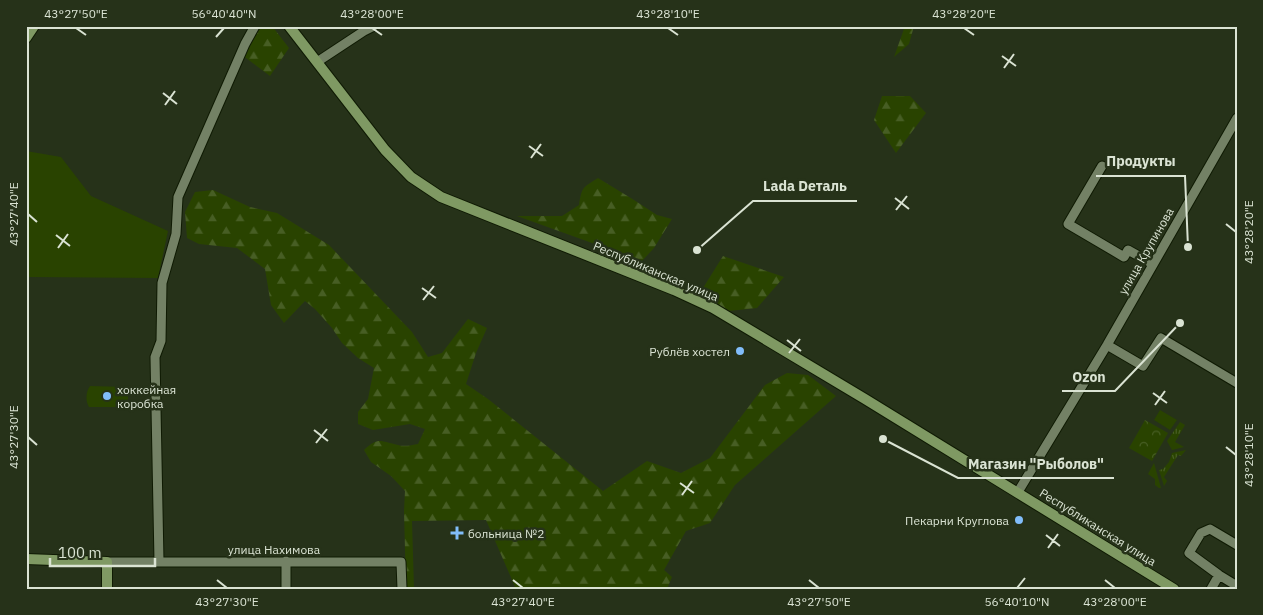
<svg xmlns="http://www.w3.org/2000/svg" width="1263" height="615" font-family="'IBM Plex Sans',sans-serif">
<defs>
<pattern id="grass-tufts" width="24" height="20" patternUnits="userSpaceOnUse" patternTransform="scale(1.25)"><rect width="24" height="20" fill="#294300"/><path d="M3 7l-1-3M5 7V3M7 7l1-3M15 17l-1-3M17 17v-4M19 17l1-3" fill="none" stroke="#475e24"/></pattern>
<pattern id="forest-firs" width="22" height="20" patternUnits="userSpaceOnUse" patternTransform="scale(1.25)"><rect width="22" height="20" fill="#294300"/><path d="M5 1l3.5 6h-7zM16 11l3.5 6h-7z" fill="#475e24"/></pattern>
<pattern id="park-crowns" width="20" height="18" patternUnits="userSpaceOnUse" patternTransform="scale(1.25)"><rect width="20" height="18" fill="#294300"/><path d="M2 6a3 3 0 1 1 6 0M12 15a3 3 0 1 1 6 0" fill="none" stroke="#475e24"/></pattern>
</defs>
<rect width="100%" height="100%" fill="#263219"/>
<path fill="url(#grass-tufts)" d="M1180,422l5,3 -10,17 9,5 -12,3 -5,-9z
M1186,450l-5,6 -3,-1 -14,22 3,4 -3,5 -5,-16 4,-1 6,-7 3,-9z
M1154,463l7,25h-2l-4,-3v-6l-7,-5z"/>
<path fill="url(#forest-firs)" d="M260,26h12l17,22 -19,28 -28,-21 17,-28z
M905,26h9l-5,18 -15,13z
M882,96h28l16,17 -30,40 -22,-33z
M598,178l36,22 23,15 15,4 -18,29 -12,13 -125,-45h45l17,-11c3,-18 3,-17 19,-27z
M213,190l37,17 27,6 52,32 83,87 16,25 14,-4 26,-34 19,9 -11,25 -10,31 22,15 115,92 44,-30 34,12 29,-15 55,-73 22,-12 21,2 28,21 -101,89 -25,38 -24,8 -22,39 8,7 -5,12h-151l-30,-69 -74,1 2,68h-8l-2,-78 1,-20 -14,-15 -20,-14 -7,-12c15,-14 17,-8 34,-5 6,2 14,0 20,-1l7,-15 -15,-5 -37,6 -15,-6v-12l10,-13 6,-31 -16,-10 -16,-15 -10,-15 -17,-19 -10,-8 -21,22 -13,-18 -6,-36 -28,-21 -38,-4 -12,-6 -2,-26 10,-20z
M723,256l61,21 -27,31 -28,3 -17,-9 -9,-14z"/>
<path fill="url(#park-crowns)" d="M1145,420l23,13 -16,28 -23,-13z"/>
<path fill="#294300" d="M26,151l35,6 30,39 77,35 -10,47 -132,-1z
M90,386l36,1 2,2v15l-3,3h-36c-4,-6 -3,-16 1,-21z
M1160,410l17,10 -7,10 -16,-10z"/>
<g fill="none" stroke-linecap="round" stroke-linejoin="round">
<g stroke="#0f1a03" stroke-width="11">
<path id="street" d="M317,62l47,-31 10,-5
M1102,166l-34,58 56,33 4,-7 25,14
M1107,345l36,21 18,-28 76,45
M1018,492l89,-147 130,-227
M1237,545l-27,-16 -9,4 -12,20 30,22 18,11
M159,561l-4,-204 6,-16 1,-58 14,-49 2,-37 67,-153 10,-18
M286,561v28
M107,562h294l1,27
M1211,589l8,-14"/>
</g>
<g stroke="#0f1a03" stroke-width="12">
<path id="secondary" d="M289,26l96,124 26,27 30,20 233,93 39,18 152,91 309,190
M26,38l8,-12
M26,559l81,3v27"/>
</g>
<use href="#street" stroke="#738165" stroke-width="9"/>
<use href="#secondary" stroke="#7f9963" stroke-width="10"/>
</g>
<path fill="none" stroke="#dae3d3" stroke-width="2" d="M76,28l10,7M372,28l10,7M668,28l10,7M964,28l10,7M216,37l8,-9M1002,56l14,10M1004,68l10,-14M163,93l14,11M165,105l10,-14M529,146l14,10M531,158l10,-14M895,198l14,11M896,210l11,-14M28,214l9,8M1226,224l10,8M56,235l14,11M58,248l10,-14M422,288l14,10M423,300l11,-14M787,340l14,11M789,353l11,-14M1153,393l14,10M1155,405l10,-14M314,430l14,11M28,437l9,8M316,443l11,-14M1226,447l10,8M680,483l14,10M682,495l10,-14M1046,535l14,11M1048,548l10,-14M217,580l10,8M513,580l10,8M809,580l10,8M1105,580l10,8M1017,588l8,-10"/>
<g fill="#81bdfa" stroke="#263219" stroke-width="2">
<circle cx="740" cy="351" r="5"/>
<circle cx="107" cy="396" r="5"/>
<circle cx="1019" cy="520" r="5"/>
<path d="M454.5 525.5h5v5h5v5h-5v5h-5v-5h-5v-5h5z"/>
</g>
<g text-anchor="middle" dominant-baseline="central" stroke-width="5" stroke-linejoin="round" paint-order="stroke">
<g font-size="12" fill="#dae3d3" stroke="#263219">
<text transform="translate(1146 251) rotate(-60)">улица Крупинова</text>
<text transform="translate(656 271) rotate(23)">Республиканская улица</text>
<text transform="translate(1098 527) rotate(32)">Республиканская улица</text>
<text x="274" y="549">улица Нахимова</text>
</g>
<g font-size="12" fill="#dae3d3" stroke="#263219" text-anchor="end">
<text x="730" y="351">Рублёв хостел</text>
<text x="117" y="389" text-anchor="start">хоккейная<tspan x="117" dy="14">коробка</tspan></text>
<text x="1009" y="520">Пекарни Круглова</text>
<text x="468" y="533" text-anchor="start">больница №2</text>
</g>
</g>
<path fill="none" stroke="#dae3d3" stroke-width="2" d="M1188 247L1185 176H1096M697 250L753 201H857M1180 323L1115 391H1062M883 439L958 478H1114"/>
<g fill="#dae3d3" stroke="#263219" stroke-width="2">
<circle cx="1188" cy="247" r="5"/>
<circle cx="697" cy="250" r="5"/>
<circle cx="1180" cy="323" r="5"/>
<circle cx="883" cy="439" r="5"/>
</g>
<g font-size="14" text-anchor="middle" font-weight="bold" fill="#dae3d3" stroke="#263219" stroke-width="5" stroke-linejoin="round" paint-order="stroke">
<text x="1141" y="166">Продукты</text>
<text x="805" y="191">Lada Dеталь</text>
<text x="1089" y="382">Ozon</text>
<text x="1036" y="469">Магазин "Рыболов"</text>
</g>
<rect width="1263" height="615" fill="none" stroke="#263219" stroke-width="55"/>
<path d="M50 558v8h105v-8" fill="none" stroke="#dae3d3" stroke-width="2.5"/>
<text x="58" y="558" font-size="15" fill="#dae3d3" stroke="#263219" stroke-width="4" paint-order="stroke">100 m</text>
<rect x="28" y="28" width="1208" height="560" fill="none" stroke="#dae3d3" stroke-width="2"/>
<g font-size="12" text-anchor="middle" fill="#dae3d3">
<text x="76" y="18">43°27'50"E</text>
<text x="224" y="18">56°40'40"N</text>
<text x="372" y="18">43°28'00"E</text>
<text x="668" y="18">43°28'10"E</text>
<text x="964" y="18">43°28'20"E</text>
<text transform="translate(14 214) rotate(-90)" y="4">43°27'40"E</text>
<text transform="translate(1249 232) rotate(-90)" y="4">43°28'20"E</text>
<text transform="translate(14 437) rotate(-90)" y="4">43°27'30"E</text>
<text transform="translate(1249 455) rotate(-90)" y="4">43°28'10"E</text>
<text x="227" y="606">43°27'30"E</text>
<text x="523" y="606">43°27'40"E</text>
<text x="819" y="606">43°27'50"E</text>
<text x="1017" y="606">56°40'10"N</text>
<text x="1115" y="606">43°28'00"E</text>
</g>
</svg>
